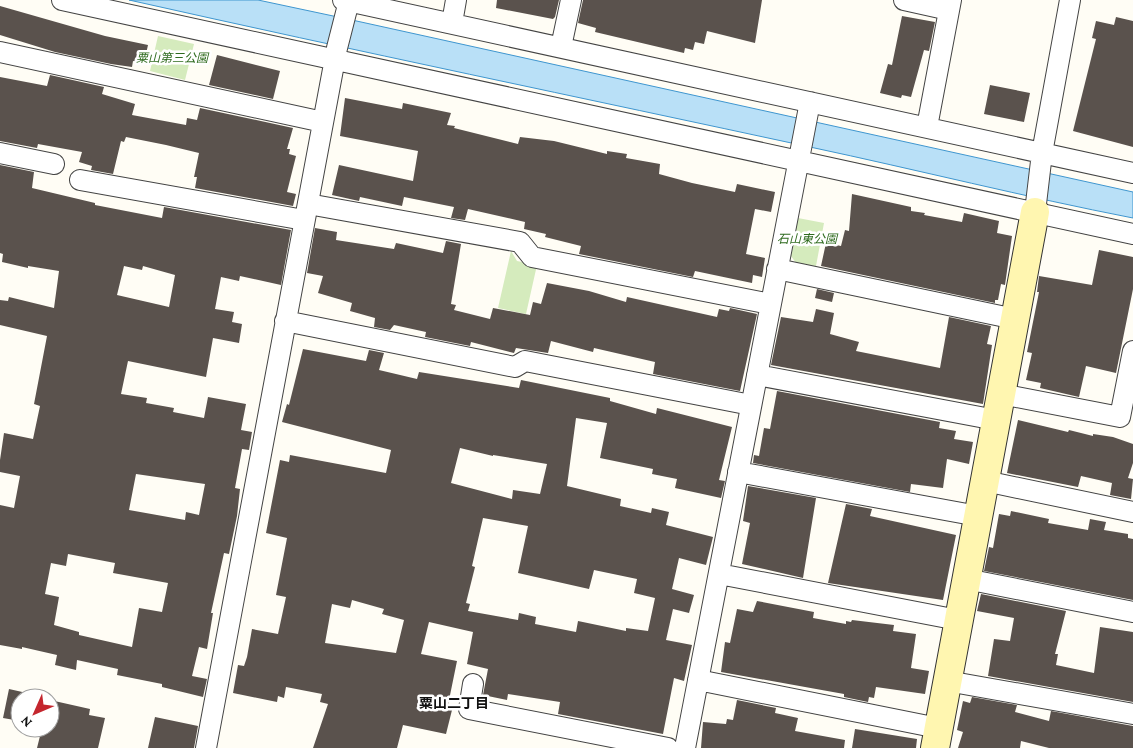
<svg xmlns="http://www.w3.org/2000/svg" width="1133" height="748" font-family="'Crimson Pro','Noto Sans JP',serif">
<rect width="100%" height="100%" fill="#fffdf5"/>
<path fill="#d5ebbd" d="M158,36l36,8 -9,36 -35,-9z
M798,218l26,5 -8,43 -20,-3 -5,-7z
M511,251l6,10 20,4 -11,49 -28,-6z"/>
<path fill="#b9e0f7" stroke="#3f96cf" d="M129,0h129l94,20 781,172v26c-108,-21 -215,-48 -323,-71 -227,-49 -454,-96 -681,-147z"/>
<path fill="#5a524d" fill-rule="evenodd" d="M497,0h62l-4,17 -2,2 -57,-11z
M583,0h179l-7,43 -48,-12 -3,13 -9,-2 -2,8 -8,-2 -1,5 -89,-21 1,-4 -18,-5z
M0,6l105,30 43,9 -4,18 -11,-2 -1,6 -21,-3 -56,-12 -55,-17z
M902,16l33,6 -6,29 -5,-1 -13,47 -9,-2 -1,3 -21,-5 8,-29 4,1z
M1116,17l17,4v126l-60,-16 23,-92 -4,-1 4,-17 18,4z
M217,55l63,16 -7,28 -64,-14z
M50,75l54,12 -2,7 33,10 -3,11 54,10 1,-7 10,2 3,-12 93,20 -6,21h3l-1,5 7,2 -9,36 9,2 -3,12 -98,-18 2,-11h-3l5,-24 -33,-8 -40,-8 -2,5 -3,-1 -8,33 -22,-4 1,-4 -13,-4 3,-10 -44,-8 -1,4 -37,-7v-64l47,9z
M990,85l40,8 -6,29 -40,-8z
M345,98l57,11 1,-6 48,10 -4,12 8,1 -1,2 64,16 2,-7 34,4 53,13v-3l20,3 -1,4 34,6 -1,10 33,9 43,9 2,-8 38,8 -4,20 -16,-3 -9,45 19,4 -3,19 -9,-2 -1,8 -57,-12 -2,6 -114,-23 2,-8 -36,-9 1,-3 -22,-5 1,-7 -57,-13 -3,11 -14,-2 3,-11 -50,-10 -2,9 -42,-9 -1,4 -27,-6 7,-30 74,16 5,-30 -78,-15z
M0,165l34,7 -2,16 63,15v2l67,13 2,-11 127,23 -10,55 -41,-9 -1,5 -18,-4 -6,32 19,3 -2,10 10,2 -3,19 -26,-5 -7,39 -78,-16 -7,33 26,4 -1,5 28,5 -1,4 31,6 4,-21 38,7 -5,26 11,2 -3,18 -7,-1 -7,39 5,1 -3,27 -8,38 -5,-1 -13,60h2l-6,36 -8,-2 -7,29 15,3 -4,18 -41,-10v-3l-45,-9 1,-6 -41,-9 -1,10 -21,-5 2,-10 -35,-8v2l-22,-4v-140l14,3 6,-32 -20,-4v-12l4,-27 29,6 7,-33 -6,-2 13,-68 -47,-11v-25l8,1 1,-4 45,11 5,-37 -31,-5v2l-26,-6 1,-8 -3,-1zM124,266l18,4 1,-4 32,9 -6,32 -52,-12zM136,474l69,10 -6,31 -13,-3 -1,8 -56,-10zM68,554l47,9 -2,10 55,10 -6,29 -23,-4 -7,39 -53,-12v-3l-25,-7 5,-28 -14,-3 6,-31 15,3z
M852,194l59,13v4l14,2 -1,2 38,7 2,-9 35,8 -2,12 15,3 -7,49 -4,-1 -3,16h-3v3l-174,-37 5,-23 15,3 4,-16 4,1z
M315,228l22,4 -1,8 58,9 2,-6 47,10 3,-12 15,3 -10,60 5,1 -2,5 36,9 3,-11 37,7 3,-13 8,2 6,-21 42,8 37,11 1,-5 90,20 2,-8 10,2 1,-3 27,6 -17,77 -87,-17 2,-12 -61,-14 -1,4 -42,-11 -3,12 -32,-5 -2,5 -43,-11 -1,4 -45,-9 1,-5 -32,-7 -4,5 -16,-3 1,-9 -25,-7 2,-8 -34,-10 5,-17 -16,-3z
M1099,250l34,7v32l-17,84 -30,-7 -7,31 -39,-9 1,-5 -15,-3 6,-27 -5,-1 12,-60h-2l2,-16 53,9z
M817,289l17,4 -2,9 -17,-4z
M816,309l18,4 -4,21 29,8 -3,9 84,17 9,-51 42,9 -4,18 5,1 -9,59 -212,-39 10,-48 32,5z
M303,349l63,12 3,-11 15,3 -5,17 38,9 2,-7 100,16 2,-8 89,18v3l46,13 1,-6 75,19 -13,53 6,1 -4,17 -46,-10 2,-9 -25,-5 1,-5 -53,-11 7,-35 -31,-5 -9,68 54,13 -1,7 31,7 1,-5 17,4 -3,13 47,12 -7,28 -27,-7 -7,31 22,6 -5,18 -16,-4 -7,31 26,5 -8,36 -10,-3 -11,56 -105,-20 2,-12 -52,-8 -1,6 -24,-5 5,-26 -21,-5 6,-32 -44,-10 -8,32 36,7 -9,44 5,1 -7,28 -43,-9 -6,23h-84l15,-44 -8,-2 2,-8 -36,-7 -2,11 -6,-2 -1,6 -44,-9 5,-28 6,1 3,-9 5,-28 26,5 8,-37 -10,-2 11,-57 -21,-5 14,-73 9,2 1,-7 96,18 5,-23 -109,-28 5,-18 2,1zM460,448l33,8v-1l54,9 -7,30 -27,-4 -1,9 -61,-16zM483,518l45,8 -10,47 71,16 5,-19 43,9 -3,14 21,5 -7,33 -22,-3v3l-48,-10 -2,11 -41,-8 1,-7 -17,-4 -1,7 -50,-9 2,-7 -4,-1 9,-36 -3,-1zM352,600l32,9 -2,5 22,6 -8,33 -71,-10 7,-39 18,4z
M777,391l163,31 -1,6 17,3 -2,8 19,3 -4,22 -22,-5 -4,29 -32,-4 -1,8 -157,-29 1,-8 5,1 5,-28 6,1z
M1018,420l50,12 1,-2 24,6v-2l20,3 20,7v19l-5,15 5,1 -2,20 -21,-4 2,-12 -31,-7 -3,11 -71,-14z
M748,486l68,12 -13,80 -61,-14 8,-41 -7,-2z
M846,504l26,5 -2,7 86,19 -13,65 -115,-17z
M1011,511l38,8 -1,4 40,7 2,-11 16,3 -2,8 24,4v4l5,1v61l-149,-29 5,-24 4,1 6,-34 11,2z
M981,594l85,17 -11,43h3l-2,11 38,8 6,-46 33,5v70l-145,-26 6,-37 16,2 4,-23 -37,-7z
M757,601l57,11 -1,6 33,6v-3l5,1 1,-2 42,5 -1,6 23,3 -5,34 18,3 -4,23 -49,-7 -2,11 -5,-1 -1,5 -24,-5v-3l-123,-22 4,-30 5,1 7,-34 16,3z
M9,689l31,7v2h-20v23l-17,-3z
M972,697l45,8 -2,7 34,9 2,-10 82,15v22h-84l-28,-7 -1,7h-62l5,-16 -6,-2 6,-29 7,2z
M50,700l40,9 -1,6 16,3 -7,30h-61l5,-20h8z
M737,700l39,8 -1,5 23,5 -3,13 50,9 -1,8h-143l2,-26 23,2 1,-5 6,1z
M155,717l43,9 -4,22h-46z
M855,729l62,10 -1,9h-64z"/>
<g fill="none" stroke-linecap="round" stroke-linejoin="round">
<g stroke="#444" stroke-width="22">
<path id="street" d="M62,0l1071,234
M343,0l790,173
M904,0l45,10
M452,23l4,-23
M561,47l10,-47
M0,52l323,70
M927,127l24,-127
M0,153l54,11
M80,180l224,40
M308,204l212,38 12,15 238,47
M1035,212l7,-59 28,-153
M777,269l238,50
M285,321l230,46 10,-6 226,44
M757,375l239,45
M1001,394l119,23 13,-66
M738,472l240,44
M985,481l148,31
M719,574l239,46
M966,579l167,33
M698,680l240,48
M947,681l186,33
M473,684l-4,25 199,39
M206,748l131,-700 12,-47
M685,748l125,-646"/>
</g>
<g stroke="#333" stroke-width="30">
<path id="secondary" d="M935,748l100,-536"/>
</g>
<use href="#street" stroke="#fff" stroke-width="20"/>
<use href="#secondary" stroke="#fff6b0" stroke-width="28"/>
</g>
<g text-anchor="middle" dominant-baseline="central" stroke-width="5" stroke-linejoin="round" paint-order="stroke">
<g font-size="12" font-style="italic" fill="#2f6b1f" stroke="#fff">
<text x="172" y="58">粟山第三公園</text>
<text x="807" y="239">石山東公園</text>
</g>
<g font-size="14" font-weight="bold" fill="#111" stroke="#fff">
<text x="454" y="703">粟山二丁目</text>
</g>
</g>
<g transform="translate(35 713) rotate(225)"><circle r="24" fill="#ffffff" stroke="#a0a0a0"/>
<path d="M0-4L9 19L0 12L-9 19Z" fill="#c4262e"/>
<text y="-8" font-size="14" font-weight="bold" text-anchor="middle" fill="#111111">N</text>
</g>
</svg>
